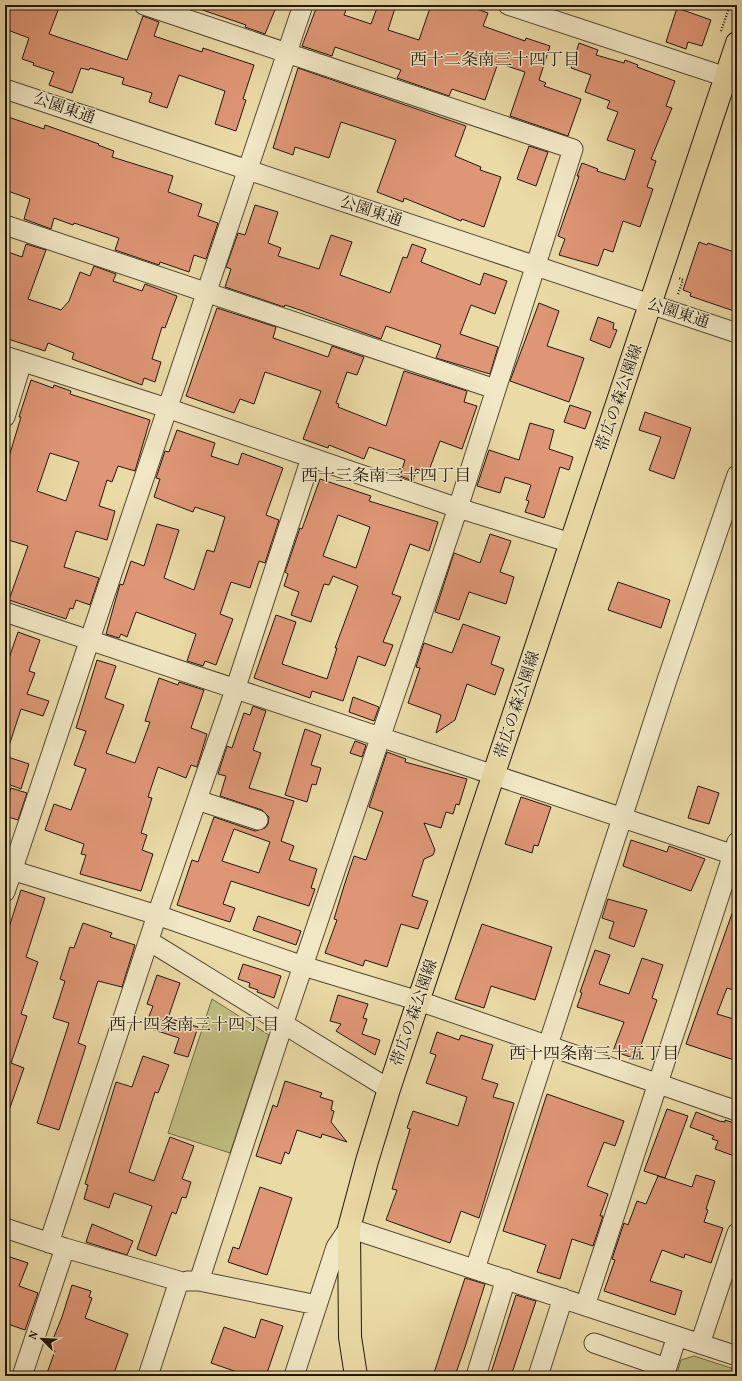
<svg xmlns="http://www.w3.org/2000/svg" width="742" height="1381" font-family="Vollkorn,'Noto Serif JP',serif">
<rect width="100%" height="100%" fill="#eadaa6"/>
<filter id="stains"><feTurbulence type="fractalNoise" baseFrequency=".005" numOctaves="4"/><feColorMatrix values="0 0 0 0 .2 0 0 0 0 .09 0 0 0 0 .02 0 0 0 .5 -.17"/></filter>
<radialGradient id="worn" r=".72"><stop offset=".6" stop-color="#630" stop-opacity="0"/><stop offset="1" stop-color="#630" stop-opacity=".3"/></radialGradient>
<path fill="#bfbd81" stroke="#706a46" d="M212,999l57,36 -39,118 -62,-20z
M694,1356l43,14v6h-61l5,-16z"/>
<path fill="#df9676" stroke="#21170b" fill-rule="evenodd" d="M5,5h55l-11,29 78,26 16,-44 16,6 -5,14 48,16 1,-4 51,17 -11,34 3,1 -10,31 -21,-7 10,-33 -46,-16 -12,33 -18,-6 3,-9 -30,-9 2,-6 -34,-10 -1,2 -8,-2 -9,25 -23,-8 5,-13 -21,-7 1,-2 -12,-4 7,-21 -24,-9z
M195,5h82l-12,29 -20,-7 1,-2 -52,-18z
M328,5h20l-4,10 27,9 7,-19h18l-8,25 31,10 12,-35h35l22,8 -5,13 42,15 1,-3 24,8 -11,34 7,3 -2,3 37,13 -13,37 -58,-20 15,-44 -27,-9 -13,37 -33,-11 -3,7 -52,-18 4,-8 -66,-23 -3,9 -30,-10 15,-40 9,3z
M677,8l34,12 -9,26 -14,-4 -2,7 -20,-7z
M579,43l19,7 -2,5 28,8 1,-3 13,5 -1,2 38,14 -9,25 6,2 -21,51 5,2 -9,26 6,2 -13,38 -17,-6 -10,31 -9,-3 -6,17 -39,-11 6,-16 -7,-3 21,-60h-2l5,-13 16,6 -1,2 28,9 10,-30 -28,-10 11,-28 -11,-4 3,-7 -25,-9 6,-17 -20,-7z
M298,68l168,58 -11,30 26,11 -1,3 21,7 -17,50 -22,-8 -1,2 -57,-23 -1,4 -26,-10 19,-52 -55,-18 -12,36 -34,-11 -2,8 -20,-7z
M5,116l39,13 1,-4 54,19 -1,1 16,6 -2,6 61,19 -5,16 34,12 -4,12 20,7 -12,36 -12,-4 -5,17 -29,-10 -1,3 -44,-15 4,-12 -45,-15 -1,2 -19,-7 -3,11 -27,-10 6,-20 -25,-9z
M529,146l19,6 -12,34 -19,-7z
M255,205l23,7 -10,31 13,5 -3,8 41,13 12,-34 21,7 -12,33 50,18 13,-36 4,1 5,-14 14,5 -5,13 59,23 4,-12 23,8 -12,33 -24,-9 -11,29 38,13 -8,27 -54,-16 5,-13 -55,-19 -5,13 -81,-29 -15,-5 -1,2 -59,-20 6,-18 -5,-2 12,-34 7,2z
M699,242l8,3 1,-2 29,10v59l-47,-16 1,-3 -8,-3z
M26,244l20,6 -18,49 33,11 8,-9 11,-29 10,4 4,-10 22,8 -3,7 29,10 3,-7 32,12 -12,32 -3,-1 -10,32 9,3 -6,20 -11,-4 -2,7 -70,-26 2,-6 -26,-10 -3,8 -40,-13v-79l3,-7 14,5z
M539,303l20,8 -12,35 37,12 -15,44 -59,-21z
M217,308l59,19 -3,11 55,19 4,-11 32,11 -7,18 -10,-3 -11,31 3,1 -1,3 48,19 18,-55 63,20 -3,11 13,4 -15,43 -22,-8 -12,32 -12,-4 -3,12 -13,-5 5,-16 -36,-13 -5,12 -35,-14 -1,3 -25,-9 18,-48 -56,-19 -11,32 -14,-5 -6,14 -48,-17z
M598,317l16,6 -1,6 4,1 -7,18 -20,-8z
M31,380l22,8 1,-3 17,6 -1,3 80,26 -15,51 -17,-5 -6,16 -5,-2 -8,26 16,5 -8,29 -31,-9 -12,36 35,11 -9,27 -14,-5 -3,9 -3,-1 -4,11 -57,-19 19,-54 -23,-7v-80l3,1 13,-43h-2zM50,453l29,9 -13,39 -29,-10z
M570,405l21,7 -6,17 -21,-7z
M645,412l46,16 -17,51 -25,-9 12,-33 -22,-7z
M530,423l24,7 -5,19 24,8 -4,13 -9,-3 -16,51 -19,-6 4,-11 -3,-1 5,-15 -26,-8 -5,16 -23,-7 12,-36 30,10z
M177,430l38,13 -4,13 27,9 4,-12 41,15 -17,47 13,5 -14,43 -6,-2 -9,27 -19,-6 -11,32 13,5 -17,46 -11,-4 -2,5 -16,-5 9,-27 -60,-22 -9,25 -6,-3 -2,4 -13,-4 14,-50 3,1 8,-24 13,5 13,-42 22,6 -15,48 30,12 13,-40 7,2 11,-35 -30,-10 -2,5 -39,-15 6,-18 -4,-1 9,-27 4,1z
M320,479l51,17 -2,5 69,21 -9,29 -19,-7 -18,50 9,3 -18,45 10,3 -8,21 -27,-10 -15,45 -31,-10 -2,7 -56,-20 22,-63 20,7 -14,42 45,15 10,-31h-2l23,-62 -25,-10 -4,9 -5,-1 -13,38 -20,-7 8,-23 -15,-6 4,-12 -3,-2 15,-44 2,1zM338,515l32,12 -14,41 -33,-12z
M490,534l21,7 -11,31 14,5 -8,27 -37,-12 -10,28 -24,-8 19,-59 26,10z
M618,582l52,18 -9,28 -53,-18z
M463,624l37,13 -9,27 13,5 -9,26 -28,-11 -12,36 -19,13 5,-18 -33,-12 12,-35 -4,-1 8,-24 28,10z
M18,632l22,8 -11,31 6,2 -8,21 22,7 -6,15 -22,-7 -13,40h-3v-79z
M97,660l19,6 -11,32 19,7 -18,48 29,10 15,-41 -5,-1 14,-43 19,7 1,-3 25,8 -13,38 16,6 -10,33 -6,-2 -5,13 -28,-11 -10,30 4,1 -11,35 6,2 -5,15 11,4 -12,37 -61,-17 6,-19 -5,-1 3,-10 -39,-14 9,-26 17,6 15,-41 -12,-4 12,-34 -10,-3z
M353,697l26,10 -5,14 -25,-9z
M253,706l13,5 -13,39 8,3 -12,35 45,13 -13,40 13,5 -5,14 28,9 -6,19 4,1 -6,17 -78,-25 -8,23 12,4 -5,14 -53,-17 15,-45 6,2 16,-45 41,14 10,-3 3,-4 1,-7 -7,-7 -42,-14 6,-20 -8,-2 9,-28 5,2 12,-35 6,2zM234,829l36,13 -11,31 -37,-12z
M305,729l16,6 -10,30 10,3 -5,17 -4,-1 -5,18 -22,-7z
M355,741l11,4 -4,12 -12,-4z
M387,752l19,7 -1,3 62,17 -8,26 -3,-1 -3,10 -7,-2 -5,16 -17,-5 11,27 -2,5 -9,4 -12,37 16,5 -10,28 -17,-5 -14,43 -22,-7 -2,6 -38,-13 12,-33 -3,-1 10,-33 10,-30 12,4 17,-48 -14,-5z
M5,756l24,8 -8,25 -16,-6z
M698,786l21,7 -10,31 -21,-6z
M11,788l16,5 -9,27 -13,-4v-9z
M521,797l30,10 -13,39 -4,-1 -2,8 -27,-9z
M631,840l36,12 2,-6 36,13 -14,32 -68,-25z
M21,890l24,8 -19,59 12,5 -17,52 6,2 -16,47 13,5 -17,48h-2v-176z
M608,899l39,11 -13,37 -25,-9 5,-16 -12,-4z
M734,908h3v83l-10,-3 -10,26 20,6v41l-51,-17z
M258,916l43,15 -5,14 -43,-15z
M83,923l29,10 -2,4 25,8 -13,42 -24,-6 -20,62 8,3 -27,84 -22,-7 32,-100 -16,-5 12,-37 -5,-2 10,-32 4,1z
M482,924l70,23 -17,53 -44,-14 -7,22 -29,-9z
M595,950l15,5 -11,29 30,10 13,-36 21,7 -11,33 5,2 -21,59 -23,-8 11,-29 -47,-15 5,-14 -2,-1z
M243,964l38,12 -7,22 -17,-6 1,-2 -9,-3 1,-4 -12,-4z
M157,975l23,8 -12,35 30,9 -10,30 -14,-4 5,-15 -34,-11 8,-21 -6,-2z
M338,995l30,9 -5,14 4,1 -5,15 18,6 -5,15 -39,-24 5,-7 -11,-3z
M437,1032l22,8 2,-5 32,10 -11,34 16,5 -5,13 21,6 -35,115 -18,-7 -11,32 -64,-23 11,-30 -5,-1 18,-60 -3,-1 6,-17 45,15 9,-29 -41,-14 10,-28 -6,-2z
M143,1056l26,9 -11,28 -3,-1 -26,80 25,9 16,-44 24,9 -12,33 9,3 -5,16 -4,-1 -6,17 -4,-2 -16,44 -19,-7 15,-43 -38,-13 -5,15 -25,-9 4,-14 -3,-1 31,-102 16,5z
M285,1081l37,12 -2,4 13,4 -2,9 3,1 -3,11 16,20 -25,-8 -1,4 -24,-8 -8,24 -4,-2 -4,12 -25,-8 17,-51 4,2z
M547,1094l77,27 -9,25 -11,-4 -17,44 21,8 -8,22h3l-10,30 -21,-7 -12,40 -23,-7 9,-27 -43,-14z
M667,1109l21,7 -23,62 -21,-7z
M696,1112l23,9 6,1v-2l12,4v33l-22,-8 3,-8 -6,-2 2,-3 -24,-9z
M696,1175l19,6 -9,28 2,1 -4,12 19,6 -12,35 -26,-9 -1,4 -22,-8 -12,31 32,10 -7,24 -71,-24 11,-31 -3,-1 12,-36 4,2 9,-24 9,3 12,-28 34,11z
M260,1187l32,11 -25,77 -39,-13 5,-15 6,2z
M92,1224l41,17 -6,14 -41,-13z
M10,1257l18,6 -9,23 19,7 -13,37 -20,-7v-53z
M465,1278l20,6 -20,63 -10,29h-22z
M72,1285l19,6 -2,6 3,1 -7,20 43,16 -15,42h-67l9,-25 -6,-2 13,-32z
M516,1295l20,6 -25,75h-21z
M261,1319l22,7 -17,50h-17l-38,-13 13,-36 31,11z"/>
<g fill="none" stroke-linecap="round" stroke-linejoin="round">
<g stroke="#534832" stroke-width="21">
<path id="minor" d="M144,5l429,144 -115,359 -175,517 -84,256
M508,5l218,72
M5,89l732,244
M5,225l490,164
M5,356l162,52 291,100 113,35
M5,417l17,-55
M5,612l732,244
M197,800l61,20
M5,868l152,47 146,51 116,35 318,110
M5,892l298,-887
M149,941l240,148
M5,1228l60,20 114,33 -31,95
M49,1243l108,-328 78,-225 76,-232
M475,1269l192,-589 70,-205
M187,1281h12l118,24
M585,1306l152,-464
M594,1343l72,25
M700,1344l37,-111
M22,1376l43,-128
M294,1376l42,-129 13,-19 388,128
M476,1376l30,-97
M538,1376l25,-78
M664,1376l13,-40"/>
</g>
<g stroke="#21170b" stroke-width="24">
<path id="major" d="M356,1376l-6,-39 -1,-109 18,-67 22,-72 348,-1046"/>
</g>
<path stroke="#21170b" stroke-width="2.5" stroke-dasharray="1 2" stroke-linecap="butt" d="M721,31l9,-26
M678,294l5,-14 -4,-2"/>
<use href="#minor" stroke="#f1e7c5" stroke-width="19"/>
<use href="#major" stroke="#eadaa6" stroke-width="22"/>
</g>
<g text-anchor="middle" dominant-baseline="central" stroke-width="3" stroke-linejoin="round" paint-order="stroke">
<g font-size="16" fill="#21170b" stroke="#f1e7c5">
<text transform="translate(64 109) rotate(19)">公園東通</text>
<text transform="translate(371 212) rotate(18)">公園東通</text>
<text transform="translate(678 314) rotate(18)">公園東通</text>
<text transform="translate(620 398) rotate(-71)">帯広の森公園線</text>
<text transform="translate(518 705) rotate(-72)">帯広の森公園線</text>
<text transform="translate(415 1013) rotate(-71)">帯広の森公園線</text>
</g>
<g font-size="17" fill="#21170b" stroke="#f1e7c5">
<text x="495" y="60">西十二条南三十四丁目</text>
<text x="386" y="476">西十三条南三十四丁目</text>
<text x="194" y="1025">西十四条南三十四丁目</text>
<text x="594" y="1054">西十四条南三十五丁目</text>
</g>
</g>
<rect width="742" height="1381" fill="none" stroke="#eadaa6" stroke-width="20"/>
<rect x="6" y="6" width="730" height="1369" fill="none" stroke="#21170b" stroke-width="2"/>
<rect x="10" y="10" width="722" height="1361" fill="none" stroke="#21170b"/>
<g transform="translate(42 1339) rotate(294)" stroke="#f1e7c5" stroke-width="3" paint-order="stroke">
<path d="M0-3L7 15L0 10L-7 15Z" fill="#21170b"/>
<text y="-6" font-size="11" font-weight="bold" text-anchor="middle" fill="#21170b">N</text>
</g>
<rect width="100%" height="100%" filter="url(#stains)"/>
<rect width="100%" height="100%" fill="url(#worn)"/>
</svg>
